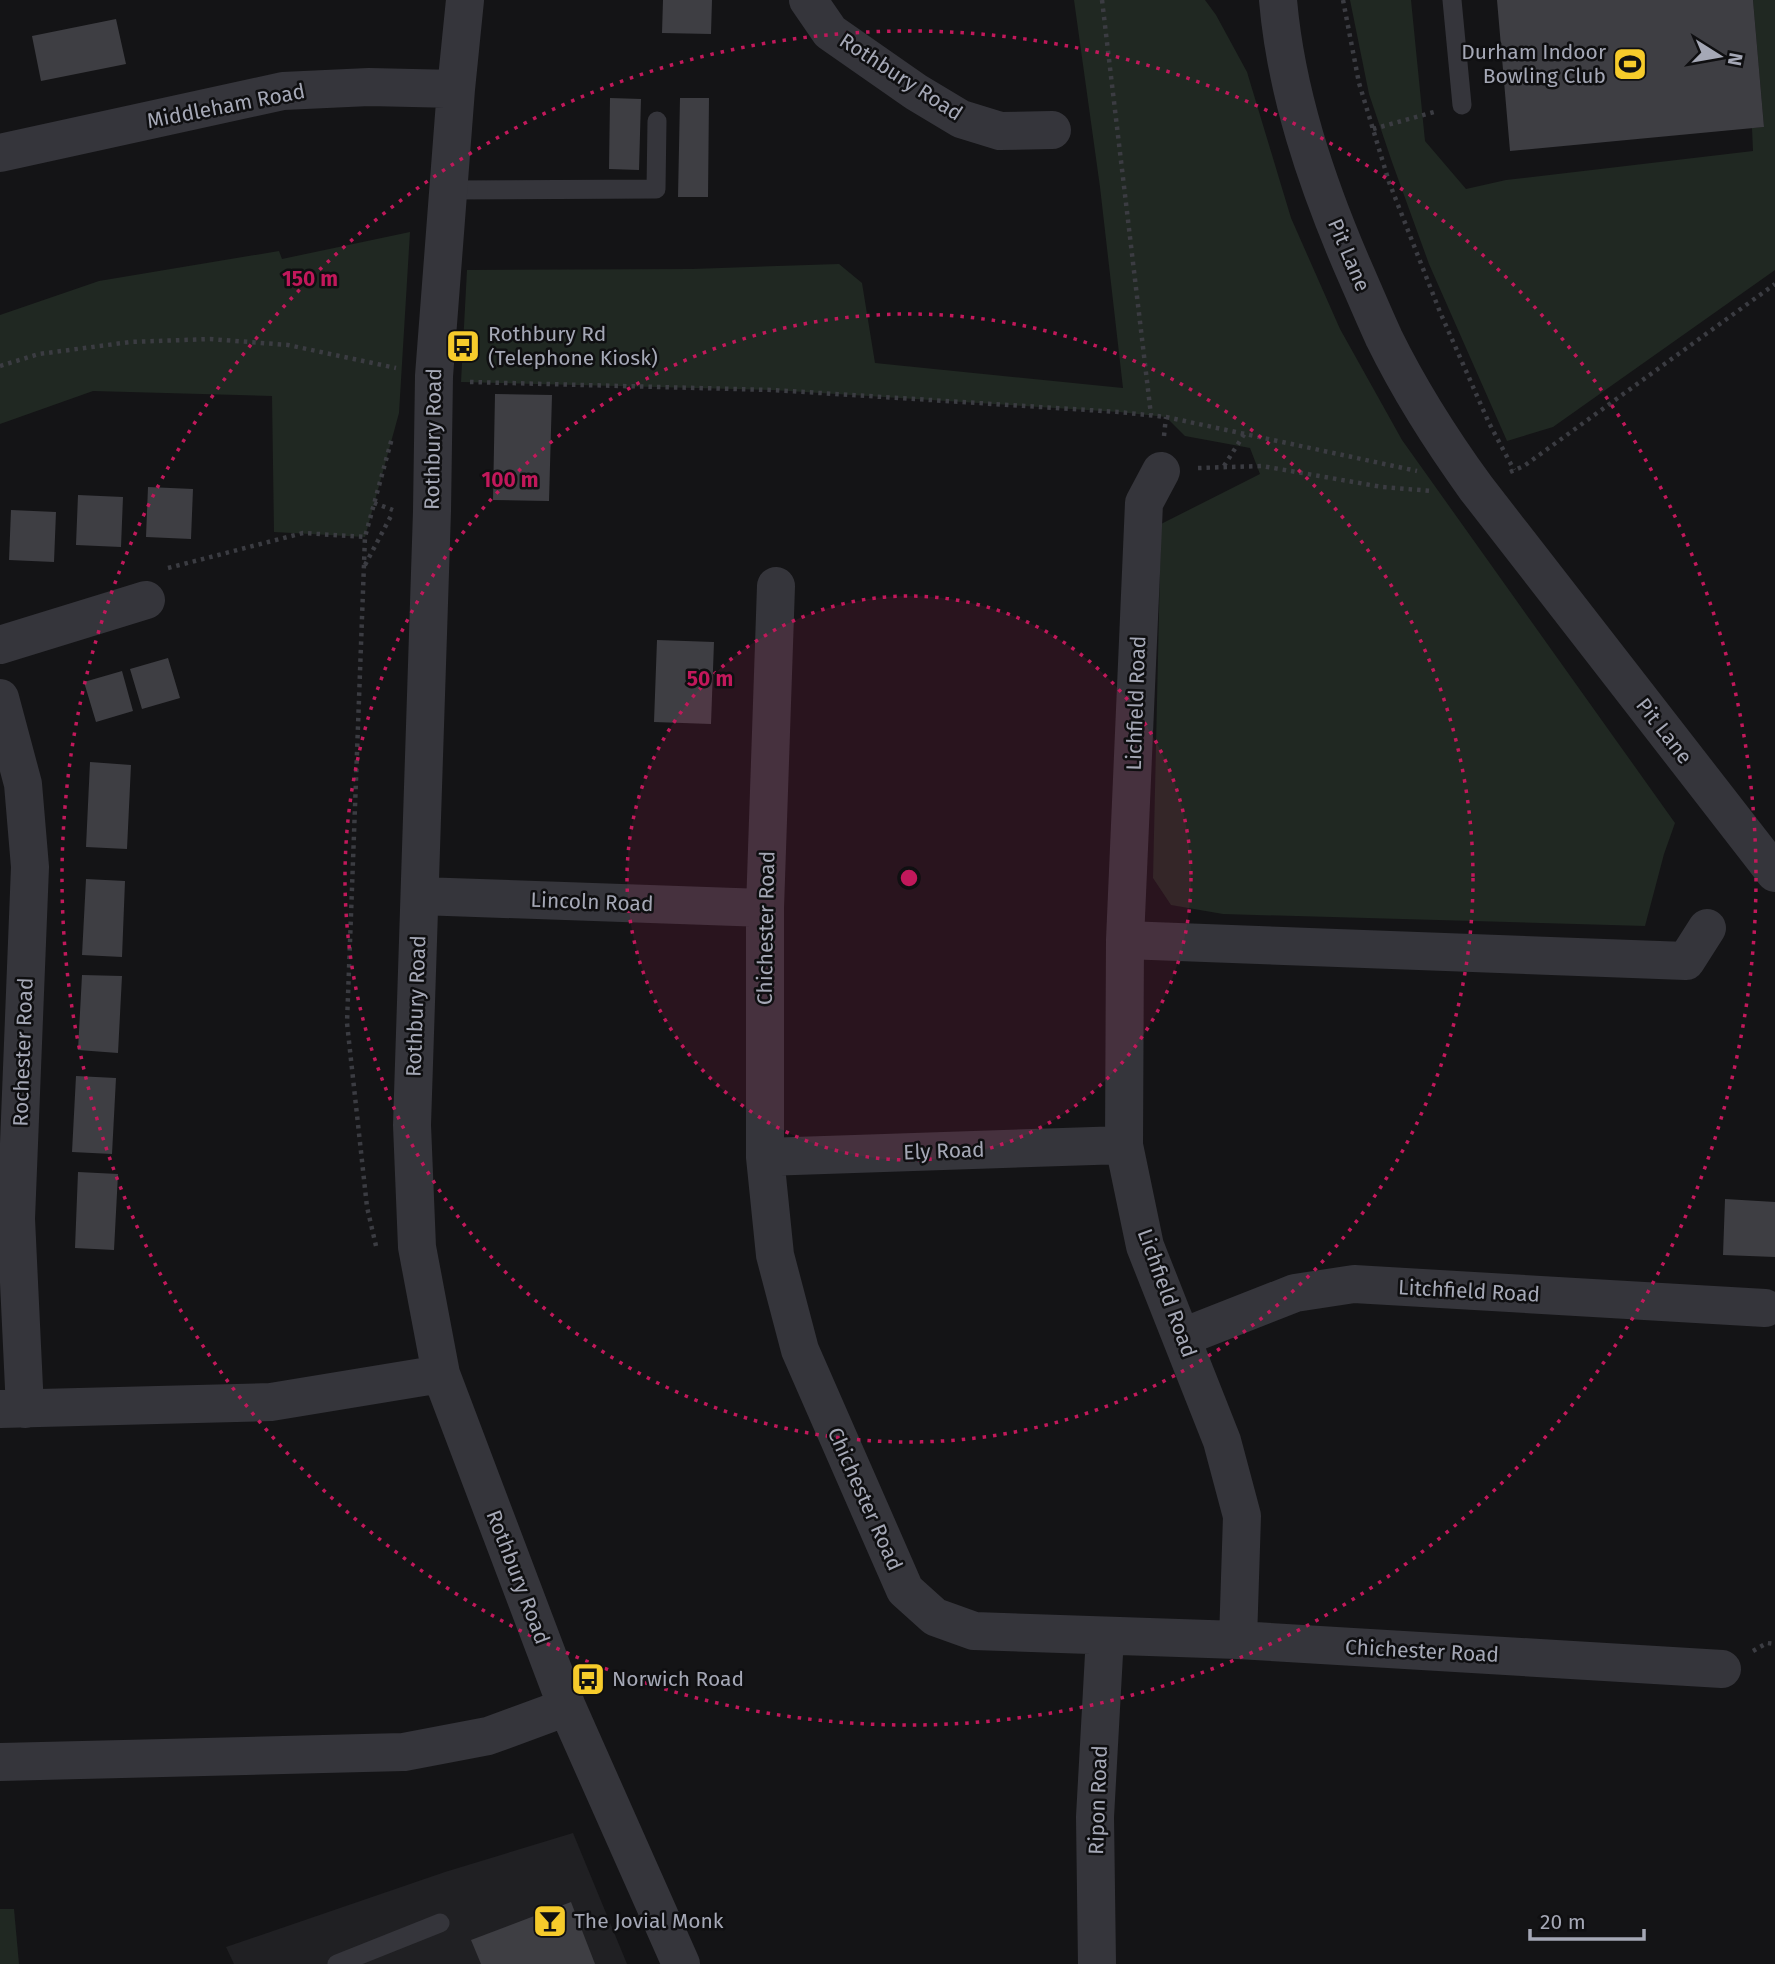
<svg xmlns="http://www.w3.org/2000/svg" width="1775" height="1964" font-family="'Fira Sans',sans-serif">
<rect width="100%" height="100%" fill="#141416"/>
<path fill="#202023" d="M573,1833l54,131h-393l-8,-17 219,-75z"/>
<path fill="#202822" d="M1074,0h131l11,15 31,57 44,146 49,111 62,111 273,383 -11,31 -19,72 -422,-12 -52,-9 -18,-27 8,-354 99,-50 -10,-26 -65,-12 -19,-19 -47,-5 -346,-22 -312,-8 6,-112 225,-1 147,-5 23,19 13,80 248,25 -23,-201z
M1350,0h61l14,141 41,48 40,-9 247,-29 -1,-23 12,-1 -11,-127h22v270l-222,157 -46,14 -78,-177 -37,-102 -23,-68z
M410,232l-11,181 -34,124 -91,-5 -2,-136 -179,-5 -93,33v-109l99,-34 180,-30 3,8z
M0,1909h14l5,55h-19z"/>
<path fill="#3e3e43" d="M663,0h49l-1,34 -49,-1z
M1497,0h256l11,127 -254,24z
M116,19l10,45 -85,17 -9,-45z
M610,98l31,1 -2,71 -30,-1z
M680,98h29l-1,99h-30z
M495,394l57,1 -3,106 -56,-1z
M148,487l45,2 -2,50 -45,-2z
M78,495l45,2 -2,50 -45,-2z
M11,510l45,2 -2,50 -45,-2z
M657,640l57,2 -3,82 -57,-2z
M168,658l12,40 -38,11 -12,-40z
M122,671l11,40 -37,11 -12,-40z
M90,762l41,3 -4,84 -41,-2z
M86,879l39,2 -3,76 -40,-2z
M82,975l40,1 -4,77 -40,-3z
M76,1076l40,2 -4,76 -40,-2z
M78,1172l40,2 -4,76 -39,-2z
M1725,1199l50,3v55l-52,-2z
M571,1902l24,62h-114l-10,-24z"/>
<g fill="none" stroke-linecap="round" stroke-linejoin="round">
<path stroke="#3b3c42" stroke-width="4.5" stroke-dasharray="3.5 5" stroke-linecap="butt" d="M1102,0l49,415
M1343,0l16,83 30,99 51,130 49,111 25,47
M1373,129l61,-17
M0,366l39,-12 91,-12 80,-3 78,6 108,23
M470,382l303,8 346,22 47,5 251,54
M1164,436l2,-19
M1224,466l21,-33
M1198,468l64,-2 120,21 50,4
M1510,472l14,-6 251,-182
M374,503l19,7
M365,565l27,-51
M168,568l135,-35 62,4
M376,1246l-9,-39 -20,-184 18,-486 27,-99
M1753,1651l14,-8 8,1"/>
<path stroke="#35353b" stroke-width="19" d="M1452,0l10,105
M448,190l208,-1 1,-68
M337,1964l103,-41"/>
<path stroke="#35353b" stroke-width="38" d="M465,0l-9,89 -22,287 -2,135 -20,614 5,122 24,127 126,333 114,257
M808,0l22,32 86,60 45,27 39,12 52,-1
M0,153l283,-62 86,-4 87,2
M1161,471l-17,32 -19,437 -1,205 21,101 77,195 20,75 -4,124
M776,586l-11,322v249l10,98 25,95 105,240 30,27 39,14 264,9 484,29
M0,645l146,-45
M0,698l23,86 7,83 -14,352 9,190
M420,896l345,12
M1125,940l561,21 21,-33
M765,1157l359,-12
M1183,1337l112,-44 59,-9 411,24
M0,1409l271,-7 170,-28
M0,1762l404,-10 84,-16 79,-29
M1097,1964l-2,-147 10,-181"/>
<path stroke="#35353b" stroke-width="38" d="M1278,0c8,92 38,181 74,265 11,25 21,49 32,73 26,53 58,103 92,150l299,385"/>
</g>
<circle cx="909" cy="878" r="282" fill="#c2185b" fill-opacity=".12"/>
<g fill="none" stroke="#c2185b" stroke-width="3.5" stroke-dasharray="3.5 7">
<circle cx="909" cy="878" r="282"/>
<circle cx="909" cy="878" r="564"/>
<circle cx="909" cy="878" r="847"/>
</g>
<defs>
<g id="stadium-square" transform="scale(1.75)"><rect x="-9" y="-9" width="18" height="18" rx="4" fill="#f6cb2b" stroke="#0f0f11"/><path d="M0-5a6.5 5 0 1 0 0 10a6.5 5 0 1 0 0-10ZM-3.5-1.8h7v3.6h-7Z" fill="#111"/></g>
<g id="bus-square" transform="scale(1.75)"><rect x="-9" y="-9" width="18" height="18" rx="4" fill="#f6cb2b" stroke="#0f0f11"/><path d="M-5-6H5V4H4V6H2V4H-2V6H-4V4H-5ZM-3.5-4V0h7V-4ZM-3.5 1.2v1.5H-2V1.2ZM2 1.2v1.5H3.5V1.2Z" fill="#111"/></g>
<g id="bar-square" transform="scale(1.75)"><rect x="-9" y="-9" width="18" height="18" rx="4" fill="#f6cb2b" stroke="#0f0f11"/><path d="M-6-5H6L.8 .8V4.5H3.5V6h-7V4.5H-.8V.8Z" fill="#111"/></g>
</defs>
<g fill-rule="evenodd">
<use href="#stadium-square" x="1630" y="64"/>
<use href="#bus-square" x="463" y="346"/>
<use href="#bus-square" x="588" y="1679"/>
<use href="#bar-square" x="550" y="1921"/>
</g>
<g text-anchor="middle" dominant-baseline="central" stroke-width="5" stroke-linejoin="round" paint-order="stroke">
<g font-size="21" fill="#a5a8b6" stroke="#0f0f11" text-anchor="start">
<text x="1606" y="52" text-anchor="end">Durham Indoor<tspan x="1606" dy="24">Bowling Club</tspan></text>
<text x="488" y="334">Rothbury Rd<tspan x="488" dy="24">(Telephone Kiosk)</tspan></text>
<text x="612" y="1679">Norwich Road</text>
<text x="574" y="1921">The Jovial Monk</text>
</g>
<g font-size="21" fill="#a5a8b6" stroke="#0f0f11">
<text transform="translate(901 77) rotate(33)">Rothbury Road</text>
<text transform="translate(226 106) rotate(-11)">Middleham Road</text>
<text transform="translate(1349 255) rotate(67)">Pit Lane</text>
<text transform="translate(433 439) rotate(-89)">Rothbury Road</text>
<text transform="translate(1136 703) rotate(-88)">Lichfield Road</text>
<text transform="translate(1664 731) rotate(52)">Pit Lane</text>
<text transform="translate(592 902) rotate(2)">Lincoln Road</text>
<text transform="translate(766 928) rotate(-89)">Chichester Road</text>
<text transform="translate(416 1006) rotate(-88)">Rothbury Road</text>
<text transform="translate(23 1052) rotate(-88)">Rochester Road</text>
<text transform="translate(944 1151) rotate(-2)">Ely Road</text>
<text transform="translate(1469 1291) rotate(3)">Litchfield Road</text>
<text transform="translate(1167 1293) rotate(70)">Lichfield Road</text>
<text transform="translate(865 1499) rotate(66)">Chichester Road</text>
<text transform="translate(518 1577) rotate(69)">Rothbury Road</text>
<text transform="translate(1422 1651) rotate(3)">Chichester Road</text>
<text transform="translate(1098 1800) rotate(-88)">Ripon Road</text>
</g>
</g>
<circle cx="909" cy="878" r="10" fill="#c2185b" stroke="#0f0f11" stroke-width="3.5"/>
<g font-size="21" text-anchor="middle" font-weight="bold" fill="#c2185b" stroke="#0f0f11" stroke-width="5" stroke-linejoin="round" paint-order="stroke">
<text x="310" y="286">150 m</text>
<text x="510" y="487">100 m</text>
<text x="710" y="686">50 m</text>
</g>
<g transform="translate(1719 56) rotate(101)" stroke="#0f0f11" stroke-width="5" paint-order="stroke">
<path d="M0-5L12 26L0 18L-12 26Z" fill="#a5a8b6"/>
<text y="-10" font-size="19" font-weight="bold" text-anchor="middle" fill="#a5a8b6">N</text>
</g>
<path d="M1530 1929v10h114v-10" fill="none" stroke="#a5a8b6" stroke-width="3.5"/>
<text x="1540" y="1929" font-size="21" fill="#a5a8b6" stroke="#0f0f11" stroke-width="5" paint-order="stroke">20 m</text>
</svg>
